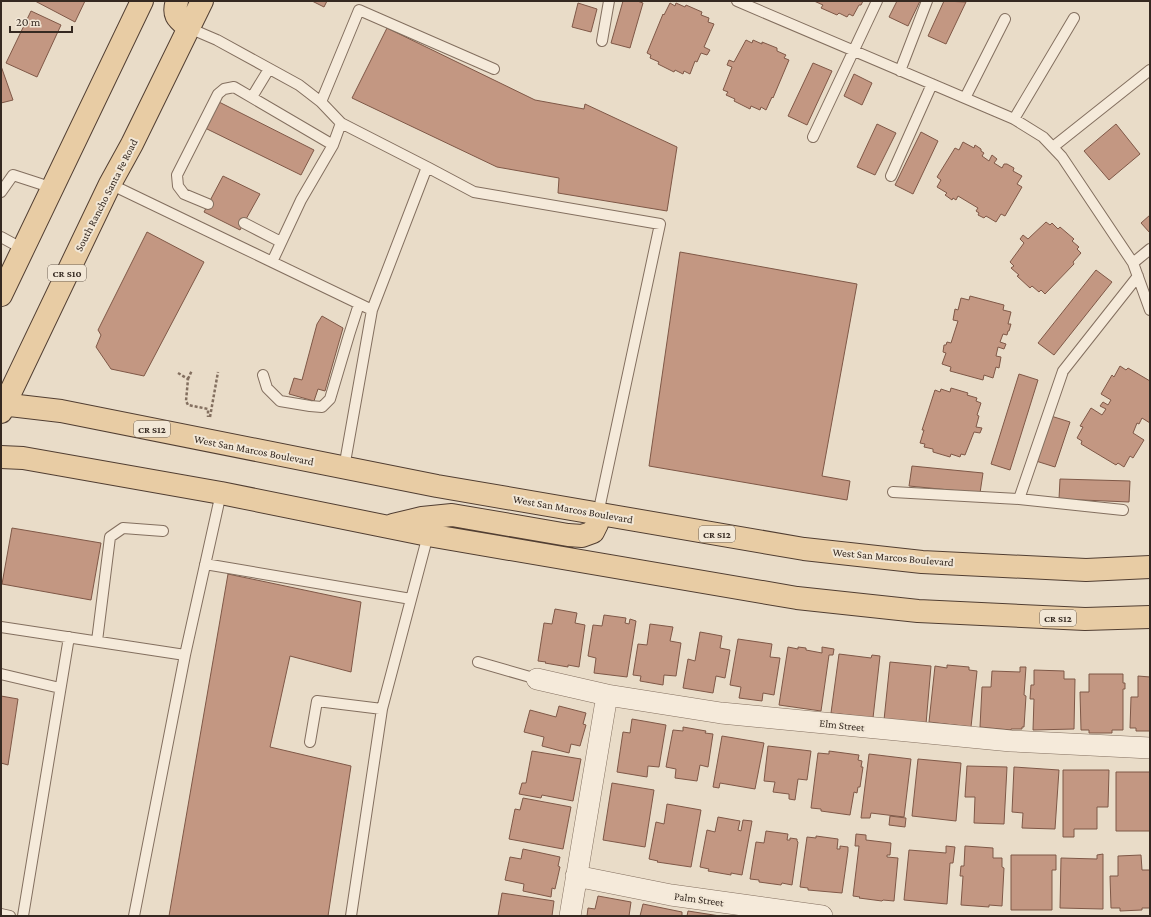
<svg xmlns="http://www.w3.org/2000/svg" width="1151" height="917" font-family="'Crimson Pro',serif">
<rect width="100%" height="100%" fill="#e9dcc8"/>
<path fill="#c39782" stroke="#7f5847" d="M35,1h50l-10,21z
M312,1h15l-3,6z
M623,1h14l6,2 -13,45 -19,-5z
M814,1h49l-2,4h-2l-6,11 -4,-2 -2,3 -8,-4 -2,2 -16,-7 2,-3z
M897,1h23l-12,25 -19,-9z
M944,1l22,1 -20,42 -18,-8z
M578,3l19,6 -6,23 -19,-5z
M670,3l5,3 1,-3 9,4 1,-2 16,7 -1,3 8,3 -1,4 6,2 -10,23 6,3 -3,5 -6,-2 -4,9 -2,-1 -5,13 -6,-3 -1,3 -8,-4 -1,2 -16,-8 1,-2 -9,-4 1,-3 -4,-2 16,-39 1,1z
M31,11l30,14 -24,52 -31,-14z
M387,28l148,72 49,9 1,-5 92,43 -10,64 -109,-18 1,-15 -62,-11 -145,-69z
M746,40l6,3 1,-3 9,4v-2l15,6v3l9,4 -2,3 5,2 -16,38 -1,-1 -6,13 -5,-3 -1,3 -9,-4 -1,3 -16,-8 1,-2 -9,-4 2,-3 -5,-2 9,-23 -5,-2 2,-5 5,2z
M813,63l19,8 -25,54 -19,-9z
M1,66l12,34 -12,3z
M854,74l18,9 -10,22 -18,-9z
M219,102l95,48 -13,25 -96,-47z
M877,124l19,9 -21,42 -18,-8z
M1116,124l24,30 -31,26 -25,-29z
M921,132l17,9 -25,53 -18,-9z
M963,142l11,6 1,-3 6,4v2l3,2 -2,3 7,5 3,-6 5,4 -3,4 8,5 2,-4h3l7,4 -1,3 9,5 -5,8 5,3 -17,29 -4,-2 -5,8 -10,-6 -2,2 -6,-3 1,-2 -3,-2 2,-3 -20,-12 -2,4 -3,-2 -1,2 -7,-5 2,-2 -10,-6 4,-7 -4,-3 18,-29 4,2z
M223,176l37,18 -20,36 -36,-18z
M1150,215v18l-9,-10z
M1046,222l4,3 2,-2 6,6 2,-2 14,12 -2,2 7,6 -2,2 4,4 -8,9 1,2 -29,30 -4,-4 -2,2 -7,-6 -2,2 -13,-12 2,-1 -8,-7 3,-2 -4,-4 14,-19 -4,-4 3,-4 5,4z
M147,232l57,30 -60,114 -33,-7 -15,-22 5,-12 -3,-5z
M680,252l177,32 -35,192 28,5 -3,19 -198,-34z
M1096,270l16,12 -58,73 -16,-12z
M970,296l34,9 -1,5 8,2 -3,12h3l-2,7h-1l-1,4 -4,-1 -3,8 6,2 -2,5 -6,-2 -2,9 5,1 -2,11 -3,-1 -3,11 -9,-3 -1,5 -33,-9 1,-4 -9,-3 4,-11 -3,-1 1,-7h2l1,-3 4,1 7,-22 -5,-1 2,-11 3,1 3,-12 8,2z
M322,316l21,12 -18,63 -7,-2 -4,12 -25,-7 5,-16 8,2 15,-56z
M1120,366l6,4 2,-2 22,13v42l-8,-5 -3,6 -2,-1 -4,10 11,7 -11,18 -3,-2 -6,11 -6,-4 -2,2 -35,-21 1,-3 -5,-3 6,-11 -3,-1 11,-18 11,7 4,-6 -6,-3 3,-4 5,3 3,-5 -10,-6 11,-19 2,2z
M1019,374l19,6 -28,90 -19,-6z
M951,388l17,5 -1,2 10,3 -1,3 5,2 -4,12 2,1 -3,11 6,1 -2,5 -6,-1 -9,23 -4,-1 -1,3 -9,-3 -1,3 -17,-5v-3l-9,-2 1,-3 -5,-1 4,-13h-2l13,-40 5,2 1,-3 9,3z
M1051,416l19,6 -15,45 -19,-6z
M912,466l71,7 -3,20 -71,-7z
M1060,479l70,2 -1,21 -70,-3z
M12,528l89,15 -10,57 -89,-16z
M228,574l133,28 -10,70 -61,-16 -20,91 81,19 -23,150h-159z
M555,609l22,4 -2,10 10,2 -6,42 -11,-2v2l-23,-4 1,-1 -8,-1 6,-38 8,1z
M604,615l22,3 -1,5 4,1 1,-5 6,2 -9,56 -33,-4 2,-15 -8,-2 5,-31 9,1z
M650,624l23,3 -3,14 11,2 -5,33 -12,-1 -1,10 -23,-4 1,-5 -8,-1 5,-31 9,1z
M700,632l22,4 -2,12 10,2 -5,28 -9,-2 -3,17 -30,-5 5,-29 7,2z
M738,639l34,5 -2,13 10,1 -6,37 -11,-2 -1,8 -23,-3 2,-11 -11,-2z
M788,647l10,2v-2l8,1v2l16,3v-6l12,2 -1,6h-4l-8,56 -42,-6z
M839,654l32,4 1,-3 8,1 -7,62 -42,-5z
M890,662l41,4 -5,58 -42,-4z
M947,665l22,2v3l8,1 -6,56 -42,-5 6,-56 12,2z
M1020,667h6l-2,28 2,1 -2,31h-2v2h-11v1l-31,-3 2,-40h9l1,-16 28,1z
M1034,670l30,1v8h11l-1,50 -41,1 1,-31h-4l1,-14h3z
M1089,674h34v9h2v6h-2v41h-11v3h-23v-3h-8l-1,-38h9z
M1138,676l12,1v54h-14v-3h-6l1,-31h7z
M1,696l17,3 -10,66 -7,-2z
M559,706l27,7 -3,11 3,1 -6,21 -9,-2 -2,9 -27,-7 2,-9 -20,-5 6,-22 26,7z
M632,719l34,6 -7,42 -11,-1 -1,11 -30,-5 6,-40 7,1z
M683,727l23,4 -1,2 8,1 -5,33 -8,-2 -3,16 -22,-3 1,-9 -10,-2 7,-37 10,1z
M722,736l42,7 -9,46 -35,-6 -1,5 -6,-1z
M768,746l43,5 -4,29 -9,-1 -3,21 -6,-1v-5l-16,-2 2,-10 -11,-1z
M532,751l49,8 -8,42 -31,-6 -1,3 -22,-4 3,-11h4z
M829,751l30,4 -1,5 4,1 -1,6h2l-3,20h-2l-1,6 -3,-1 -4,23 -29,-4v-2l-10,-1 7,-55 11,1z
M869,754l42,5 -7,58 -33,-4 -1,5h-9z
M918,759l43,4 -5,58 -44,-5z
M967,766l40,1 -3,57 -30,-1 1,-26h-10z
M1014,767l45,3 -4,59 -33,-1 1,-15 -11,-1z
M1063,770h46l-1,37h-11v22h-23v8h-11z
M1116,772h34v59h-34z
M612,783l42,7 -9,57 -42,-7z
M523,798l48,9 -8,42 -54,-10 6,-30 5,1z
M667,804l34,6 -10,57 -34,-5 1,-1 -9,-2 7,-37 8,2z
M890,816l16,2 -1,9 -16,-2z
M718,817l22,4 -2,9 3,1 2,-11 9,1 -10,54 -11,-2v2l-23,-4 1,-2 -9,-2 7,-37 8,2z
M766,831l22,3 -1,6h3v-2l7,1v2l1,1 -6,43 -10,-2 -1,2 -22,-3v-2l-9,-1 6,-37 8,1z
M856,834l10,1v5l25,3 -1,12h-3v2l11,1 -4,43 -11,-1 -1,1 -23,-3 1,-1 -7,-1 6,-50h-4z
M816,836l22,3 -1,10h3v-3l8,1v4l-6,42 -34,-3v-2l-8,-1 7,-50 9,1z
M946,846l9,1 -2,16h-3l-3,41 -43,-4 5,-50 37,3z
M965,846l28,2v10h9v9l2,1 -2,38 -13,-1v2l-28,-2 2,-29h-3l1,-10h3z
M523,849l37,8 -2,9 2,1 -5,22 -3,-1 -1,9 -28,-6 1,-7 -19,-4 5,-23 11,2z
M1103,854v55l-43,-1 1,-50 36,1v-4z
M1011,855h45v15h-4v40h-41z
M1141,855l1,15h8v38h-8v2l-22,1v-3h-9l-1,-32h8v-20z
M502,893l52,8 -2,15h-54z
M598,896l33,6 -2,14h-42l1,-8 7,1z
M643,904l39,8v4h-42z
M688,911l32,5h-33z"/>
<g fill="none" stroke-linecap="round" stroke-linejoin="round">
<g stroke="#836f5f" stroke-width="12">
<path id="service" d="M737,1l277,118 29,18 19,20 71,106 17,47
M189,28l28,12 82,45 22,17 20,21 86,44
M602,41l7,-40
M900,71l27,-70
M252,97l17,-28
M965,98l40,-79
M321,102l38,-92 135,59
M1014,119l60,-101
M813,137l64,-136
M1053,147l97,-77
M891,176l41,-92
M110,184l262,126 -28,158
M1,192l12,-17 40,13
M208,204l-24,-10 -6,-8 -1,-11 41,-81 6,-5 10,-2 99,58 8,-22
M244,223l37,19
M1,237l22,12
M272,262l29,-62 32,-55
M1133,263l17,-14
M372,310l55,-143 47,25 186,32 -62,290
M263,375l4,13 13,13 30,5 12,1 8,-8 19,-64 10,-31
M893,492l126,7
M1123,510l-104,-11 44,-128 75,-95
M205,564l206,35
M1,627l184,28 36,-162
M97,641l13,-104 13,-9 40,3
M478,662l59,17
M1,674l59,14
M310,742l7,-41 65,8
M1,914l9,2
M23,916l46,-279
M134,916l51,-261
M351,916l31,-207 46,-174"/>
</g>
<g stroke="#836f5f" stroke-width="22">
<path id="minor" d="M537,679l70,16 114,18 290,28 139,7
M576,876l95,19 151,21
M570,916l37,-221"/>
</g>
<g stroke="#513e32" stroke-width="24">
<path id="primary" d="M177,1c-5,15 1,18 12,27
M1,295l141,-294
M1,404l60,7 376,75 367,63 118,13 164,8 64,-3
M1,412l109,-228 22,-40 70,-143
M1,457l22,1 198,35 207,42 369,63 121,13 167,8 65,-2
M393,525l29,-7 30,-3 116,20 14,1 11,-4 4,-8 1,-10"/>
</g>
<path stroke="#836f5f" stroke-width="2.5" stroke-dasharray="3 2" stroke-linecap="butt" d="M178,373l10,6 -2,22 2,4 20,4v8
M188,379l4,-9
M210,417l8,-45"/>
<use href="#service" stroke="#f5eada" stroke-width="10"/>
<use href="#minor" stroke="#f5eada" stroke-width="21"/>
<use href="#primary" stroke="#e8cca4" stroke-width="22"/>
</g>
<g text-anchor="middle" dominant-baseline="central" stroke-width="4" stroke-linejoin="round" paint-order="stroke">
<g fill="#f2e7d6" stroke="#6e6257" stroke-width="1">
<rect x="48" y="265" width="38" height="16" rx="3"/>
<rect x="134" y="421" width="36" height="16" rx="3"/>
<rect x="699" y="526" width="36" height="16" rx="3"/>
<rect x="1040" y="610" width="36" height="16" rx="3"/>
</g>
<g font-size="10" font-weight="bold" fill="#352921">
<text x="67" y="273">CR S10</text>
<text x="152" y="429">CR S12</text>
<text x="717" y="534">CR S12</text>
<text x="1058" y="618">CR S12</text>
</g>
<g font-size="11" fill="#352921" stroke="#f2e7d6">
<text transform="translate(106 195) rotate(-63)">South Rancho Santa Fe Road</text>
<text transform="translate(254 450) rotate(11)">West San Marcos Boulevard</text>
<text transform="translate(573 509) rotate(10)">West San Marcos Boulevard</text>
<text transform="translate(893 557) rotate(5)">West San Marcos Boulevard</text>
<text transform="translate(842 725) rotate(6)">Elm Street</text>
<text transform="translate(699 899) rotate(8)">Palm Street</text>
</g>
</g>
<rect width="1151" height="917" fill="none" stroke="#352921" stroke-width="4"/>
<path d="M10 26v6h62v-6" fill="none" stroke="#352921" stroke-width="2"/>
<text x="16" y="26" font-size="12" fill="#352921" stroke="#f2e7d6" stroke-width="3" paint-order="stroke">20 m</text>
</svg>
